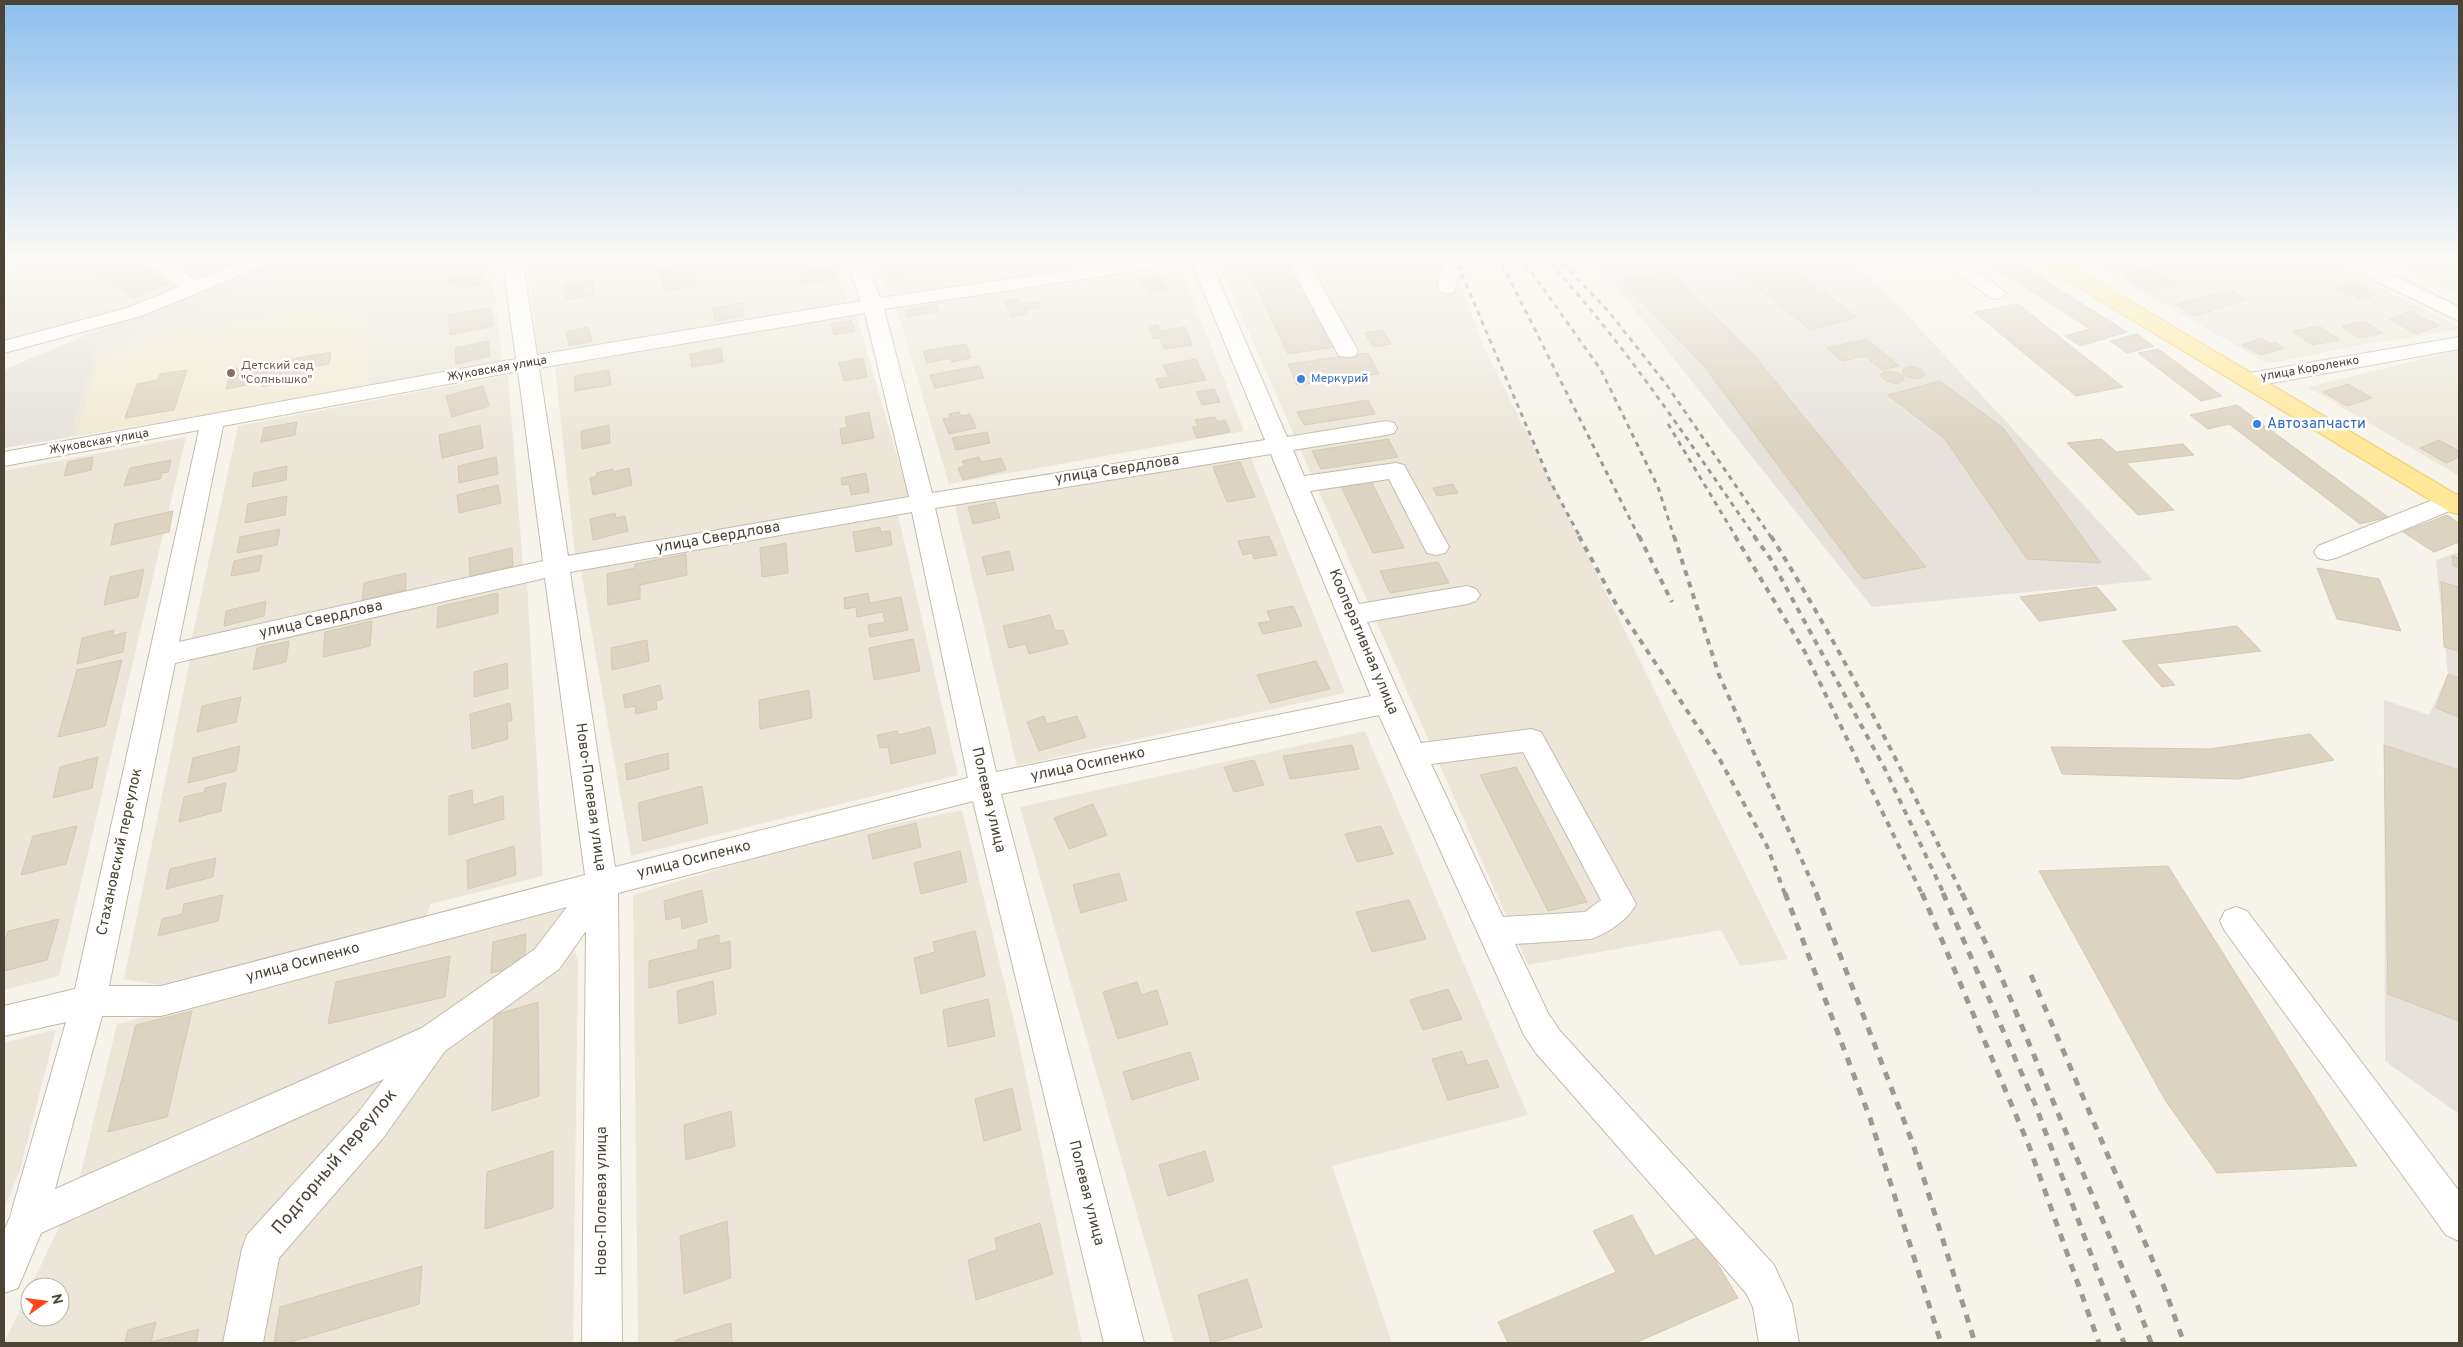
<svg xmlns="http://www.w3.org/2000/svg" width="2463" height="1347" font-family="Overpass,sans-serif">
<rect width="100%" height="100%" fill="#f6f3ea"/>
<path fill="#ebe6d8" fill-rule="evenodd" d="M16,256h239l-131,56 -120,29v-56z
M268,256h222l13,109 -499,83v-78z
M527,256h306l16,50 -310,58z
M872,256h289l-272,39z
M1215,256h225l17,21 27,70 304,612 -48,7 -19,-36 -193,35z
M2081,256h237l141,71v3l-105,16 -86,18z
M2380,256h79v39z
M1181,269l63,162 -295,53 -53,-177z
M856,314l53,183 -334,57 -20,-187z
M2459,350v126l-151,-89z
M508,375l15,192 -332,75 47,-216z
M186,437l-127,539 -55,14v-519z
M1249,453l96,240 -328,73 -63,-264z
M898,515l60,260 -327,81 -50,-285z
M527,582l16,294 -113,28 -4,15 -266,66 -36,-6 66,-319z
M1365,731l163,384 -196,51 60,177h-218l-154,-536z
M962,810l54,219 66,314h-444l-5,-448 173,-52z
M563,910l15,52 -5,381h-569l73,-154 40,-165zM30,1287h30v30h-30z
M56,1029l-36,141 -16,39v-166z"/>
<path fill="#e6e2db" d="M285,256h47l-236,94 -27,87 -65,11v-78z
M1586,256h255l39,30 273,294 -281,27 -262,-328z
M2459,552v562l-74,-53 -1,-361 45,15 19,-41 -12,-114z"/>
<path fill="#f1ead3" d="M369,305l-1,82 -292,49 23,-76 93,-35z"/>
<path fill="#dcd3c1" stroke="#d5c9b0" d="M70,256h57l42,27 -36,15z
M456,256h21l1,8 -21,4z
M557,256h29v2l-28,5z
M909,256h8l6,15 -30,6 -7,-17z
M1043,256h42l2,5 -40,6z
M1275,256h12l48,91 -47,7 -45,-94z
M1716,256h59l82,61 -46,13z
M1976,256h31l120,76 -47,14 -15,-10 25,-7z
M2102,256h17l8,4 -20,6 -14,-8z
M2396,256h26l10,5 -17,5z
M2307,257l24,12 -17,6 -25,-12z
M692,262l5,23 -33,6 -5,-22z
M831,266l5,12 -34,7 -4,-12z
M2149,268l30,17 -7,3 -4,-3 -20,6 -25,-15z
M1669,271l84,83 173,213 -63,12 -160,-214 -82,-85z
M481,273v11l-24,4v-5l-9,2v-6z
M1163,277l5,13 -17,2 -2,-6 -7,1 -3,-7z
M593,280l1,15 -28,5 -2,-15z
M2352,282l25,12 -15,6 -25,-12z
M2229,289l18,10 -52,17 -19,-11z
M1019,298l3,6 16,-3 3,6 -15,3 1,4 -16,3 -7,-16z
M742,303l2,13 -29,5 -3,-13z
M936,304l2,7 -31,6 -2,-7z
M2018,304l105,83 -47,9 -102,-84z
M491,307l2,19 -43,9 -2,-20z
M2411,311l28,15 -23,8 -27,-15z
M851,320l4,11 -21,4 -3,-11z
M2364,321l19,12 -24,5 -18,-12z
M1158,325l2,6 25,-4 7,18 -28,4 -4,-11 -6,1 -5,-13z
M2319,326l21,14 -28,5 -20,-14z
M588,327l4,14 -23,5 -3,-14z
M1383,330l8,14 -18,3 -8,-14z
M2137,334l17,12 -27,7 -17,-12z
M2262,338l9,6 4,-2 9,6 -23,7 -19,-10z
M1867,339l32,27 -18,4 -16,-14 -23,5 -15,-13z
M488,341l2,15 -34,8 -1,-16z
M966,344l5,14 -19,4 -1,-4 -24,5 -4,-12z
M721,348l2,14 -31,5 -2,-13z
M2158,349l64,47 -21,5 -63,-48z
M331,352l-2,12 -17,3 -1,7 -33,6v4l-16,3 1,-5 -37,7 5,-19z
M1368,353l11,21 -82,11 -9,-21z
M863,358l4,19 -23,4 -5,-18z
M1196,359l10,21 -46,8 -4,-9 13,-2 -6,-12z
M979,366l5,12 -49,10 -5,-13z
M1911,366l10,3 4,6 -6,4 -11,-2 -5,-4v-4z
M187,370l-13,40 -49,8 12,-34 21,-4 2,-6z
M609,370l2,15 -36,6v-15z
M1885,371l11,1 7,3 1,5 -7,4 -11,-3 -6,-6z
M1940,381l63,47 98,135 -74,-4 -82,-120 -57,-44z
M2348,384l24,14 -25,8 -24,-14z
M483,386l6,20 -37,11 -6,-21z
M1214,389l6,13 -18,3 -6,-13z
M1368,400l7,14 -71,11 -7,-13z
M2237,405l151,112 -28,7 -131,-100 -21,5 -18,-14z
M869,412l5,26 -32,6 -2,-15 7,-2 -2,-10z
M959,412l2,4 9,-2 6,14 -27,6 -6,-15 7,-1 -1,-4z
M1215,417l2,5 8,-2 5,12 -33,6 -5,-11 6,-1 -3,-6z
M297,422l-2,13 -34,7 3,-14z
M480,425l3,23 -41,10 -3,-23z
M609,425l1,18 -28,6 -1,-18z
M987,432l3,11 -34,7 -4,-12z
M1388,439l10,18 -77,12 -9,-18z
M2102,439l14,13 67,-8 11,11 -68,8 48,47 -36,5 -71,-72z
M2439,440l20,11v6l-13,6 -26,-15z
M93,457l-2,13 -27,6 4,-14z
M496,457l2,17 -39,9 -1,-17z
M979,457l2,5 20,-4 5,12 -43,10 -5,-12 7,-2 -3,-5z
M171,460l-3,12 -6,1 -2,6 -36,7 6,-18z
M1240,462l15,35 -28,5 -14,-35z
M287,466l-1,14 -34,7 2,-14z
M629,468l3,17 -39,10 -3,-17 7,-2 -1,-3 17,-4v3z
M866,473l3,19 -18,3 -2,-11 -7,1 -1,-7z
M1371,481l33,67 -31,5 -32,-67z
M1453,484l5,9 -21,3 -4,-8z
M498,485l3,18 -42,10 -2,-18z
M287,496l-2,19 -40,8 3,-19z
M995,502l5,16 -27,6 -5,-17z
M173,511l-4,21 -58,13 4,-21z
M615,513l1,5 9,-2 3,15 -35,9 -3,-21z
M2447,515l12,8v19l-25,10 -31,-20z
M880,527l1,5 9,-1 2,14 -36,7 -3,-20z
M280,529l-3,16 -40,8 3,-16z
M1269,536l8,19 -23,4 -2,-6 -9,2 -5,-14z
M786,543l2,30 -26,4 -2,-29z
M512,548l1,18 -43,10 -1,-18z
M1009,551l5,19 -27,5 -5,-18z
M686,554l1,21 -47,10v14l-32,6 -1,-31 28,-6v-4z
M262,555l-3,16 -28,5 3,-15z
M2452,556l7,2v10l-6,-2z
M1438,562l11,21 -59,10 -10,-22z
M2317,568l62,11 22,52 -64,-12z
M144,569l-6,28 -34,8 6,-28z
M406,573v17l-44,10 2,-17z
M2441,582l18,5v64l-15,-4z
M2097,587l20,23 -78,11 -19,-24z
M498,593v20l-61,15 1,-21z
M868,593l2,10 31,-6 7,33 -38,7 -2,-12 17,-3 -2,-10 -26,5 -1,-10 -11,2 -1,-11z
M266,601l-2,15 -40,10 2,-15z
M1293,606l9,20 -39,8 -5,-11 13,-2 -4,-10z
M1050,615l5,16 8,-1 5,14 -39,10 -3,-10 -17,4 -6,-22z
M372,621l-2,25 -47,11 2,-25z
M2237,626l24,25 -105,13 19,21 -13,2 -40,-46z
M114,630l-1,6 13,-4 -3,20 -46,12 5,-26z
M913,639l7,32 -46,9 -5,-32z
M647,640l2,21 -37,9 -1,-22z
M289,641l-3,21 -33,8 4,-22z
M122,660l-17,66 -47,11 19,-67z
M1316,661l14,28 -60,14 -13,-28z
M507,663l1,25 -34,9v-25z
M2448,674l11,4v39l-23,-9z
M660,685l3,14 -7,2 1,8 -21,5 -1,-8 -10,2 -2,-13z
M809,690l3,28 -52,11 -1,-29z
M241,697l-5,25 -39,10 5,-26z
M510,703l2,17 -5,2 1,17 -36,10 -2,-35z
M1044,716l3,8 30,-8 9,21 -47,14 -12,-29z
M930,727l6,26 -45,11 -3,-17 -8,1 -3,-13 20,-4 1,4z
M2310,734l24,26 -96,19 -176,-5 -11,-27 159,2z
M1352,745l7,24 -69,10 -7,-23z
M2384,745l75,25v251l-71,-27z
M240,746l-4,25 -48,12 5,-25z
M668,753l1,16 -42,11 -2,-16z
M98,757l-6,31 -39,10 7,-31z
M1254,760l10,25 -30,7 -10,-25z
M1516,767l71,135 -39,9 -68,-136z
M226,783l-5,28 -42,11 5,-25 20,-5 1,-4z
M702,786l6,37 -65,18 -5,-38z
M472,790l1,15 30,-9 1,23 -55,16v-39z
M1093,804l14,31 -38,14 -15,-31z
M916,823l5,24 -48,12 -5,-24z
M77,826l-11,38 -45,11 12,-39z
M1381,826l12,28 -36,8 -12,-28z
M514,846l2,29 -48,14 -1,-29z
M960,851l7,31 -46,12 -7,-31z
M216,858l-3,19 -47,12 4,-20z
M2168,866l189,300 -140,7 -52,-73 -126,-229z
M1119,873l8,27 -46,13 -8,-28z
M702,890l5,32 -25,7 -1,-13 -15,4 -2,-19z
M223,895l-5,26 -60,15 4,-17 20,-5 2,-10z
M1409,900l17,39 -54,13 -16,-40z
M59,919l-12,41 -43,11v-27l4,-13z
M975,931l10,45 -64,18 -7,-36 21,-6 -2,-10z
M526,934l-2,32 -33,7 2,-31z
M719,935v9l11,-3 1,27 -82,20v-27l49,-12v-9z
M450,956l-5,41 -117,27 8,-42z
M713,981l3,33 -37,10 -2,-33z
M1137,982l4,13 16,-5 11,34 -50,15 -15,-47z
M1448,989l14,30 -39,11 -13,-30z
M988,999l7,37 -47,11 -5,-37z
M538,1002l1,94 -47,15 2,-96z
M192,1011l-25,106 -59,15 28,-107z
M1462,1051l5,14 20,-5 12,27 -51,13 -16,-41z
M1190,1052l9,27 -67,21 -9,-28z
M1012,1088l9,42 -37,11 -9,-42z
M731,1111l4,35 -49,14 -2,-35z
M553,1151v57l-68,21 2,-57z
M1205,1151l9,30 -46,15 -9,-31z
M1632,1215l23,41 46,-20 37,62 -103,45h-127l-10,-21 118,-50 -23,-41z
M727,1221l4,57 -47,16 -4,-58z
M1040,1223l13,51 -77,26 -8,-40 29,-10 -2,-12z
M422,1266l-3,38 -132,39h-13l6,-36z
M1247,1279l15,48 -51,16 -13,-48z
M156,1322l-5,20 48,-13 -3,14h-71l3,-13z
M731,1323l1,20h-56v-3z"/>
<g fill="none" stroke-linecap="round" stroke-linejoin="round">
<g stroke="#c3bcab" stroke-width="2">
<path id="minor" d="M140,256h22l33,24 59,-24h27l-3,4 -137,56 -137,37v-12l123,-33 51,-21z
M502,256h20l15,99 324,-54 -17,-45h20l16,42 284,-42h49l-3,4 77,177 99,-16 8,2 3,5 -3,5 -8,2 -93,15 11,26 92,-13 8,2 45,82 -4,6 -9,2 -9,-2 -38,-74 -79,12 49,113 108,-18 9,3 4,6 -4,6 -9,3 -100,18 54,121 110,-14 10,3 95,172c-8,16 -28,29 -45,35l-76,5 33,69 12,18 214,234 18,39 7,39h-40l-6,-36 -7,-14 -210,-240 -12,-18 -145,-320 -378,79 143,549h-40l-131,-542 -355,92 4,450h-40l4,-412 -27,38 -114,82 -62,87 -104,120 -16,85h-40l19,-94 5,-14 110,-121 27,-35 -343,154 -23,55 -14,5v-62l6,-14 56,-195 -62,14v-30l71,-17 124,-559 -195,36v-14l512,-93zM1192,263l73,177 -333,53 -48,-184zM865,313l44,184 -341,59 -29,-188zM518,371l25,190 -364,81 44,-216zM1271,454l100,242 -375,76 -61,-264zM912,512l56,266 -353,89 -45,-295zM545,578l40,297 -424,111h-52l66,-323zM1523,752l78,148 -16,12 -82,5 -72,-153zM567,907l-32,42 -113,79 -367,161 47,-173h59z
M1285,256h20l53,95 -3,5 -8,1 -8,-1z
M1438,256h20l5,9 -9,27 -7,2 -7,-2 -3,-4 6,-23z
M1934,256h23l49,37 -3,4 -7,2 -7,-2z
M2330,256h25l104,51v14l-126,-61z
M2459,337v12l-209,38 -8,-2 -3,-5 3,-5 8,-2z
M2450,493l9,2v12l-123,51 -9,2 -9,-2 -4,-6 4,-6z
M2236,907l11,4 212,280v50l-13,-6 -221,-304 -5,-10 5,-10z"/>
</g>
<g stroke="#f0cc5f" stroke-width="2">
<path id="major" d="M2030,256h24l405,240v18l-9,-2 -417,-252z"/>
</g>
<use href="#minor" fill="#fff" fill-rule="evenodd"/>
<use href="#major" fill="#ffe89a" fill-rule="evenodd"/>
<path stroke="#999" stroke-width="3" stroke-dasharray="5 5" stroke-linecap="butt" d="M1454,256l96,225 30,56
M1498,256l141,281
M1520,256l81,114 57,117 16,50
M1543,256c81,85 145,185 212,281
M1556,256l53,56 57,72 105,153
M1668,424l68,113"/>
<path stroke="#999" stroke-width="4" stroke-dasharray="6 6" stroke-linecap="butt" d="M1579,536l37,68 104,156 47,86 18,48
M1639,536l33,66
M1674,536l45,139 98,219
M1735,536l70,116 117,242
M1754,536l16,22 115,211 59,125
M1771,536c72,116 132,234 191,358"/>
<path stroke="#999" stroke-width="5" stroke-dasharray="8 8" stroke-linecap="butt" d="M1785,893l85,225 71,225
M1816,893l97,251 62,199
M1922,893l107,253 70,197
M1943,893l92,211 89,239
M1962,893l36,76 137,329 16,45
M2031,975l133,312 20,56"/>
</g>
<linearGradient id="sky" x2="0" y2="1"><stop stop-color="#8cbfee"/><stop offset="0.58" stop-color="#fbfaf6"/><stop offset="1" stop-color="#fbfaf6" stop-opacity="0"/></linearGradient>
<rect width="2463" height="445" fill="url(#sky)"/>
<circle fill="#8d6e63" stroke="#fff" stroke-width="2" cx="231" cy="373" r="5"/>
<g fill="#3f7fe0" stroke="#fff" stroke-width="2">
<circle cx="1301" cy="379" r="5"/>
<circle cx="2257" cy="424" r="5"/>
</g>
<g text-anchor="middle" dominant-baseline="central" stroke-width="5" stroke-linejoin="round" paint-order="stroke">
<g font-size="12" fill="#785e54" stroke="#fff" text-anchor="start">
<text x="241" y="366">Детский сад<tspan x="241" dy="14">"Солнышко"</tspan></text>
</g>
<g font-size="12" fill="#4b4437" stroke="#fff">
<text transform="translate(497 369) rotate(-10)">Жуковская улица</text>
<text transform="translate(2310 369) rotate(-10)">улица Короленко</text>
<text transform="translate(99 442) rotate(-10)">Жуковская улица</text>
</g>
<g font-size="12" fill="#366cbe" stroke="#fff" text-anchor="start">
<text x="1311" y="379">Меркурий</text>
</g>
<g font-size="15" fill="#366cbe" stroke="#fff" text-anchor="start">
<text x="2267" y="424">Автозапчасти</text>
</g>
<g font-size="15" fill="#4b4437" stroke="#fff">
<text transform="translate(1117 470) rotate(-9)">улица Свердлова</text>
<text transform="translate(718 538) rotate(-10)">улица Свердлова</text>
<text transform="translate(321 620) rotate(-13)">улица Свердлова</text>
<text transform="translate(1363 642) rotate(67)">Кооперативная улица</text>
<text transform="translate(1088 765) rotate(-12)">улица Осипенко</text>
<text transform="translate(590 797) rotate(82)">Ново-Полевая улица</text>
<text transform="translate(988 800) rotate(77)">Полевая улица</text>
<text transform="translate(120 852) rotate(-78)">Стахановский переулок</text>
<text transform="translate(694 860) rotate(-14)">улица Осипенко</text>
<text transform="translate(303 963) rotate(-15)">улица Осипенко</text>
<text transform="translate(1086 1193) rotate(76)">Полевая улица</text>
<text transform="translate(602 1201) rotate(-90)">Ново-Полевая улица</text>
</g>
<g font-size="18" fill="#4b4437" stroke="#fff">
<text transform="translate(335 1162) rotate(-50)">Подгорный переулок</text>
</g>
</g>
<rect width="2463" height="1347" fill="none" stroke="#4b4437" stroke-width="10"/>
<g transform="translate(45 1302) rotate(76)"><circle r="24" fill="#ffffff" stroke="#b7b4af"/>
<path d="M0-4L9 19L0 12L-9 19Z" fill="#ff4718"/>
<text y="-8" font-size="14" font-weight="bold" text-anchor="middle" fill="#4b4437">N</text>
</g>
</svg>
